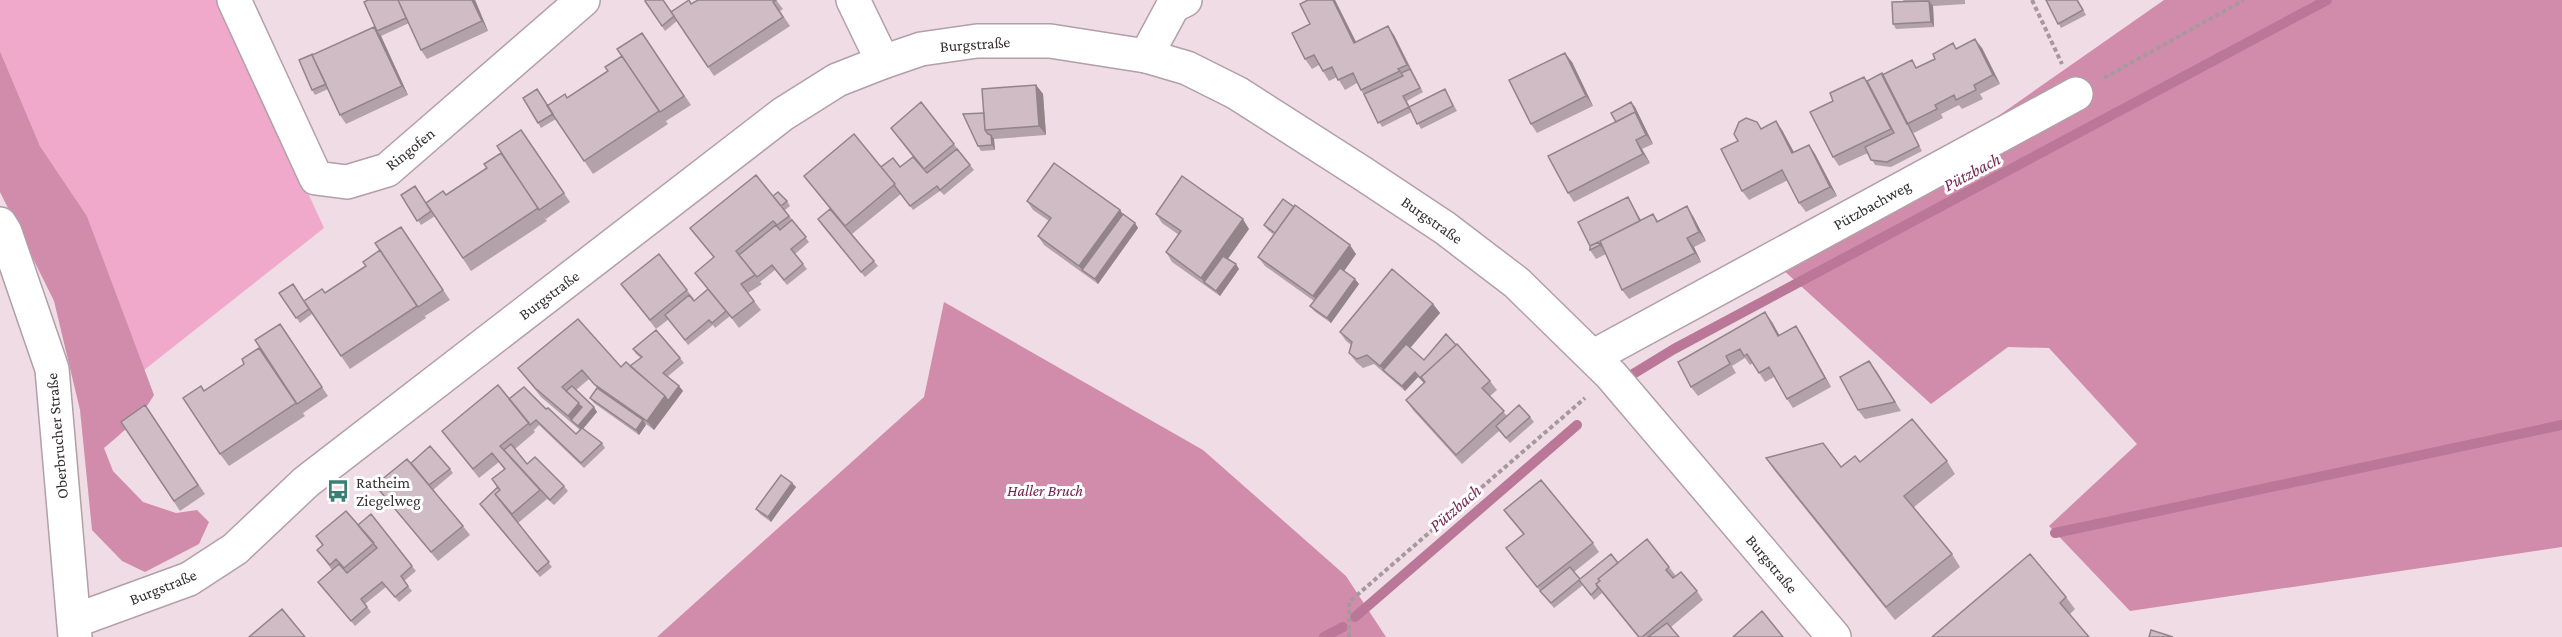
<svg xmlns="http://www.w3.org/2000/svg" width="2562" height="637" font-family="'Crimson Pro',serif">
<rect width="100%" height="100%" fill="#f0dce5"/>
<path fill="#f0a9ca" d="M0,0h220l104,228 -180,142 -57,-154 -47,-70 -40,-95z"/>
<path fill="#d18cac" d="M2164,0h398v547l-432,64 -81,-85 88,-82 -88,-96 -41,-1 -77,57 -150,-136z
M0,51l40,95 47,70 67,179c-12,21 -31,37 -50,53l9,23 30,31 33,11 21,-3 12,12 -10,22 -54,28 -23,-11 -30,-31 -12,-120 -26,-109 -54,-109z
M944,302l259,148 143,126 40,61h-729l267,-240z"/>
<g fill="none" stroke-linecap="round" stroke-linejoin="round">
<path stroke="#ba7797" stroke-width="10" d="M1633,374l41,-25 653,-349
M2055,533l507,-108
M1355,617l222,-192
M1324,637l19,-10"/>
<g stroke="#b29fa7" stroke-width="36">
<path id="minor" d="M234,0l82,178 31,4 40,-12 196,-170
M853,0l30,62
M1146,56l27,-50 12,-6
M1594,356l482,-262"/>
</g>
<g stroke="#b29fa7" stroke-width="36">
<path id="tertiary" d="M74,621l115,-42 46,-30 71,-67 477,-368 54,-34 46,-18 38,-13 56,-8h73l96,15 41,12 50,25 125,80 83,55 72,55 94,92 223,262"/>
</g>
<g stroke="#b29fa7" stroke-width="36">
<path id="secondary" d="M0,224l5,8 47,137 23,268"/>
</g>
<path stroke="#a7989e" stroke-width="4" stroke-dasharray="4.5 3" stroke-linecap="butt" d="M2032,0l30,64
M2104,78l140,-78
M1349,637v-35l236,-204"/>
<use href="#minor" stroke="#fff" stroke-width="33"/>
<use href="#tertiary" stroke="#fff" stroke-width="33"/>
<use href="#secondary" stroke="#fff" stroke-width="33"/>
</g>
<path fill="#b3a2a9" d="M475,0l13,31 -61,28 -6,-9 -12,-27 -28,13 27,59 -62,29 -6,-9 -12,-26 -13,6 -3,-5 62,-63 3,4 -13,-29z
M776,0l7,9 -3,2 10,15 -76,50 -37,-55 -12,10 -20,-30 26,10 20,-7z
M1308,0h27l21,42 38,-7 29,57 -16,9 3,6 35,-18 12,22 -36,18 -9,-17 -30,15 -25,-44 -12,7 -8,-13 -8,4 -10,-16 -7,4 -7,-10 5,-35z
M1903,0h62v4l-32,2 1,21 -38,2 -3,-5 11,-22z
M2046,0h32l8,15 -25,13z
M642,33l49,72 -25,16 -1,-1 3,4 -75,50 -37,-55 -15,9 -18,-30 25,8 19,-8 41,-27z
M1982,48l18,36 -20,10 3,5 -21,10 -3,-4 -18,9 2,4 -29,15 -2,-2 10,20 -31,16 -16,-2 -7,-12 -29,13 -6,-9v-56l31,-24 3,4 16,-6 34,-7 39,-19z
M1572,62l21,44 -56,27 -6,-9z
M1036,85l7,9 3,41 -52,4 1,11 -14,1 -3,-5 6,-33z
M921,102l53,68 -30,25 -4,-4 -27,19 -12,-16 -49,40 26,32 -13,11 -44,-53 9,-15 -26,-33 77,-9h19l19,-2 -28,-37z
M1631,102l4,5 18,37 -11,5 8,14 -76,39 -6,-9 48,-71z
M1761,128l21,2 12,22 15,-7 6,9 22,42 -31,16 -7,-9 -11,-23 -39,20 -7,-9z
M521,130l49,72 -24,17 -3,-3 4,5 -76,50 -36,-55 -14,9 -20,-30 25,7 20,-7 41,-27z
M773,196l14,5 3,5 -5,4 24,32 -14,12 12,15 -20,16 -12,-15 -15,12 2,2 -14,9 13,17 -22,18 -9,-12 -15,12 -2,-3 -25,20 -19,-26 -13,10 -35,-45 66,6 7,9 -1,1 1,1 14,-12 -13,-16 19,-15 -24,-30z
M1628,197l13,23 12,-6 5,7 35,-5 13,25 -12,6 7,15 -72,37 -7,-9 -16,-36 -10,5 -6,-9z
M1027,201l93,9 3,4 12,9 3,5 -40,56 -54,-39 -6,-9 11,-15 -16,-11z
M1156,214l93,15 -21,30 11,10 -19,27 -48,-34 -6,-10 13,-17 -17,-12z
M1264,225l92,29 -12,17 15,13 -28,39 -17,-12 -4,-5 4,-5 -49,-35 -7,-9 16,-22 -6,-5z
M401,227l49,73 -25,16 -2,-3 3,5 -76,51 -38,-55 -12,9 -21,-30 25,8 21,-8 41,-27z
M1433,304l7,9 -30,35 14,12 66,21 7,9 -7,6 17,20 23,1 4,5 -24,21 -11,-12 -37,33 -49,-54 -7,-10 19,-17 -7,-6 -13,14 -31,-27 -11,4 -7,-6 -7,-9 2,-8 -5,-4 -6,-9z
M1772,322l7,13 17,-9 6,9 29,52 -38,21 -6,-9 -13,-22 -9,5 -12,-19 -3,2 -5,-7 -13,8 4,7 -38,23 -7,-9 -13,-25z
M280,324l48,72 -25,17 -6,-9 8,12 -76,50 -9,-12 -16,-64 40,-26z
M633,349l47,9 4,5 -17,14 12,9 4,5 -29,39 -8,-6 -7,11 -45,-32 -4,-5 7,-10 -8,-9 -13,11 18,17 3,5 -14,17 19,14 3,5 -21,20 -45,-43 -5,5 -1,-1 2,3 -20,17 12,15 37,22 4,5 -14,14 -9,-8 2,2 -29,24 -11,-13 45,57 -12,10 -60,-73 17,-17 -5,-8 12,-10 -5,-7 -20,16 -37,-47 67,-32 37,10 30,25 4,-4 -39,-33 -23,-29 112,-2 11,-8 -5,-4z
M1876,370l25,41 -36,8 -7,-9z
M145,405l60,89 -25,17 -59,-89z
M1766,458l75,9 19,-5 87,-1 8,13 -41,33 38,47 8,13 -65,53 -121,-150z
M411,463l39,6 3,4 -20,17 30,36 7,9 -32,26 -56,-67 -7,-9z
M792,483l4,4 -25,35 -11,-8 -4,-5z
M1504,510l89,33 6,9 -25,20 6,7 38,-16 51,4 7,9 21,15 6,9 -32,27 8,10h-41l-36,-44 -8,7 -11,-15 -29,23 -42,-51 -6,-9 17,-14z
M358,525l54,41 4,5 -12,10 8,10 -13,11 -13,-15 -21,17 6,8 -16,14 -37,-44 14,-12 -15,-20 5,-5 -6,-9z
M2066,597l9,12 -5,5 -138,23z"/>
<path fill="#928489" d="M472,0h3l13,31 -6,-10z
M1333,0h2l26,52 -7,-9z
M1929,1l4,5 1,21 -3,-5z
M1388,26l6,9 19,39 -6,-9z
M374,27l7,9 27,59 -6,-9z
M1975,39l7,9 18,36 -7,-9z
M1565,53l7,9 21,44 -7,-10z
M1036,85l7,9 3,41 -7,-9z
M1631,102l4,5 18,37 -7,-9z
M1776,121l6,9 17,32 -7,-9z
M991,135l3,4 1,11 -3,-5z
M1636,140l6,9 8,14 -7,-9z
M1809,145l6,9 22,42 -7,-9z
M1687,206l6,10 13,25 -7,-9z
M1120,210l6,9 -44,51 -3,-4z
M1243,219l6,10 -40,56 -5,-3 -3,-4z
M1135,223l3,5 -40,56 -3,-5z
M1687,238l7,9 7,15 -6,-9z
M1350,245l6,9 -36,51 -7,-9z
M1236,264l3,5 -19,27 -4,-5z
M1355,279l4,5 -28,39 -4,-5z
M1433,304l7,9 -52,61 -8,-8z
M1765,312l7,10 13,23 -7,-9z
M1796,326l6,9 29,52 -6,-9z
M1415,372l3,5 -13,14 -3,-5z
M679,386l4,5 -29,39 -7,-9 18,-25z
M579,403l6,9 -14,8 -3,-4z
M594,407l3,5 -16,19 -3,-5z
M643,420l3,5 -7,10 -3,-5z
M792,483l4,4 -25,35 -3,-5z"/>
<path fill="#d0bcc4" stroke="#928489" stroke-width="1.5" d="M368,0h30l8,18 -29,13 -13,-29z
M398,0h74l10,21 -61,29z
M646,0h17l11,16 -12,10 -17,-25z
M689,0l2,4 7,-4h78l-3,2 10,15 -75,50 -37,-55z
M1308,0h25l21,43 34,-17 19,39 -9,4 2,2 -39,19 -8,-17 -15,7 -6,-13 -9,4 -9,-16 -9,4 -13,-26 18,-9 -10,-20z
M2046,0h31l6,10 -25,14z
M1929,1l2,21 -38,2 -1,-22z
M374,27l28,59 -62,29 -28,-60z
M642,33l42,63 -24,16 -43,-63z
M1975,39l18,36 -19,10 2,5 -20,10 -2,-5 -19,10 2,4 -30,15 -25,-49 30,-15 4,8 19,-9 -2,-5 20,-11 3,6z
M1565,53l21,43 -55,28 -22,-44z
M313,54l-1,1 14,29 -14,6 -13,-30z
M622,56l37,55 -75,50 -37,-55 18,-12 2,4 41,-27 -3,-4z
M1410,69l10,19 -17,8 6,11 36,-18 8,17 -36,18 -8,-17 -31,16 -14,-29 39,-18 -2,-3z
M1882,73l37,73 -32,16 -16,-2 -6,-13 29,-14 -27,-52z
M1864,77l27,52 -58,28 -23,-45 23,-11 -3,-8z
M1036,85l3,41 -54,4 -3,-41z
M537,89l16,25 -15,9 -15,-25z
M921,102l33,42 -30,25 -33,-41z
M1631,102l7,15 -3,-5 -19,10 -5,-9z
M1635,112l11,23 -10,5 7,14 -75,39 -20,-37z
M984,113l1,17 3,4 3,1 1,10 -14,1 -15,-32z
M1746,118l11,4 4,7 15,-8 16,32 17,-8 21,42 -31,16 -17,-33 -40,21 -21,-42 17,-8 -4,-7 5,-12z
M521,130l43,63 -25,17 -42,-64z
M854,134l41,50 -50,42 -41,-50z
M957,149l13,16 -30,25 -3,-4 -27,20 -16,-21 1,-1 -14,-17 12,-9 7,9 13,-10 14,16z
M501,153l37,55 -75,50 -37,-55 17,-12 3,4 41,-27 -3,-4z
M1054,163l66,47 -41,56 -41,-30 13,-18 -24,-17z
M756,175l33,41 -12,9 -4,-4 -37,30 19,24 -14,9 13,17 -22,17 -37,-45 19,-16 -24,-29z
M1182,176l61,43 -42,59 -35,-26 15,-21 -25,-17z
M415,186l16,25 -14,10 -16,-26z
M778,192l9,9 -6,5 -8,-10z
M1628,197l12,24 -40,20 2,5h-1l-3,-4 -8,4 -12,-24z
M1283,199l11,8 -19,26 -11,-8z
M1295,205l55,40 -37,51 -55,-39z
M1687,206l12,26 -12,6 8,15 -73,37 -22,-49 53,-27 4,8z
M830,209l44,52 -13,11 -43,-53z
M1123,214l12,9 -40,56 -13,-9z
M792,220l14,17 -15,12 12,15 -19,16 -12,-15 -15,12 -18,-22 37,-30 4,5z
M401,227l42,63 -25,17 -43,-64z
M1598,242l2,3 -10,5v-4z
M380,250l37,56 -76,50 -37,-55 18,-12 3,4 41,-27 -3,-4z
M659,254l28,36 -37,30 -29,-36z
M1223,256l13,8 -20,27 -12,-9z
M1340,268l15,11 -28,39 -17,-12z
M1392,269l41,35 -53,62 -13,-11 -10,4 -8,-6 3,-11 -12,-10z
M293,284l16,25 -13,9 -17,-25z
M708,289l18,22 -14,12 -3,-3 -24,20 -20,-25 24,-20 5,6z
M1765,312l13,24 18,-10 29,52 -38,21 -18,-32 -10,6 -12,-19 -3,2 -4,-7 -14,7 4,8 -39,23 -13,-25z
M578,319l43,48 5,-5 39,34 -18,25 -53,-37 -12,-14 -20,17 17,16 -11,13 -33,-28 -17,-20z
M280,324l42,63 -25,17 -42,-64z
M656,330l24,28 -17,15 16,13 -11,15 -3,-5 -35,-30 12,-9 -9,-8z
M1446,334l10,11 -35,32 3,5 -9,-10 -13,14 -19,-16 23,-26 18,16z
M1457,344l33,37 -8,7 22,23 -48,44 -50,-55 19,-18 -4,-5z
M259,348l37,55 -76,51 -37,-56 18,-12 3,5 40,-27 -2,-5z
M1869,361l26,41 -37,8 -18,-33z
M498,385l31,38 -29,23 40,44 -28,24 -17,-20 5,-4 -8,-11 13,-10 -13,-16 -19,16 -31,-38z
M572,386l22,21 -16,19 -7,-6 11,-13 -4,-3 1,-1 -13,-12z
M524,387l22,22 2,-1 28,26 6,-6 20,15 -21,20 -45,-43 -6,5 -21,-26z
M597,388l46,32 -7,10 -46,-32z
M145,405l53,80 -24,16 -53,-79z
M1519,405l11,12 -24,21 -10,-12z
M1912,419l35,42 -43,35 48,58 -66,53 -120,-149 57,-15 18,24 14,-11 5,6z
M511,444l16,20 8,-7 29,29 -14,14 -46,-50z
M430,446l20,23 -21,16 -18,-22z
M407,459l56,67 -32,26 -56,-67z
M781,475l11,8 -24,34 -12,-8z
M1541,480l52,63 -56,44 -31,-39 18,-14 -20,-24z
M498,487l2,3 -5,4 54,68 -12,10 -57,-68z
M346,511l28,32 -30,25 -8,-9 -6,6 -13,-15 6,-5 -7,-9z
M371,514l41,52 -11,10 7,10 -13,11 -13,-15 -21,17 6,8 -16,14 -33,-39 21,-18 8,9 30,-25 -19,-23z
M1647,539l22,28 -3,3 7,8 8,-6 16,19 -55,46h-3l-43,-53 4,-3 -2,-2z
M1611,554l7,9 -20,16 2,2 -4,3 2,4 -7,7 -12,-15 -28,23 -11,-12 30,-24 10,12z
M2030,554l36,43 -6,6 29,34h-157z
M282,609l23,28h-56z
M1762,611l21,26h-50z
M1667,623l12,14h-31z
M2151,630l22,7h-24z"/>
<defs>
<g id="bus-bare" transform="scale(1.8)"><path d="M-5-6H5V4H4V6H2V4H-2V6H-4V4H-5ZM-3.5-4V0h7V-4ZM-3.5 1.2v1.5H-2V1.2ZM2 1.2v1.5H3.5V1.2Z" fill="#3b7f72" stroke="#fff" stroke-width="2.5" paint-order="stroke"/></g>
</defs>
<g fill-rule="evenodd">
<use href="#bus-bare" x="338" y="491"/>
</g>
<g text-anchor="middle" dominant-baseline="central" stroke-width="6" stroke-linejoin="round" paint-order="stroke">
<g font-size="16" fill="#352e31" stroke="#fff">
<text transform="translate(975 44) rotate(-4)">Burgstraße</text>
<text transform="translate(410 149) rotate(-39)">Ringofen</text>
<text transform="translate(1872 205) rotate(-29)">Pützbachweg</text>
<text transform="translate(1432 220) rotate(35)">Burgstraße</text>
<text transform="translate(549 295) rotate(-37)">Burgstraße</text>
<text transform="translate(57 436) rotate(-95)">Oberbrucher Straße</text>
<text transform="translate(1772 564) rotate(50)">Burgstraße</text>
<text transform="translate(163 587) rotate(-22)">Burgstraße</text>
</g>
<g font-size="16" fill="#352e31" stroke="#fff" text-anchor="start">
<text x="356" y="482">Ratheim<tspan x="356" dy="18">Ziegelweg</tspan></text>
</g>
<g font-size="16" font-style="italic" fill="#72214f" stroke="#fff">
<text x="1045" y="490">Haller Bruch</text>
</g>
<g font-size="18" font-style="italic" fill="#7b2956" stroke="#fff">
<text transform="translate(1972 172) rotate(-28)">Pützbach</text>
<text transform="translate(1455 508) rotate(-41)">Pützbach</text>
</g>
</g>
</svg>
